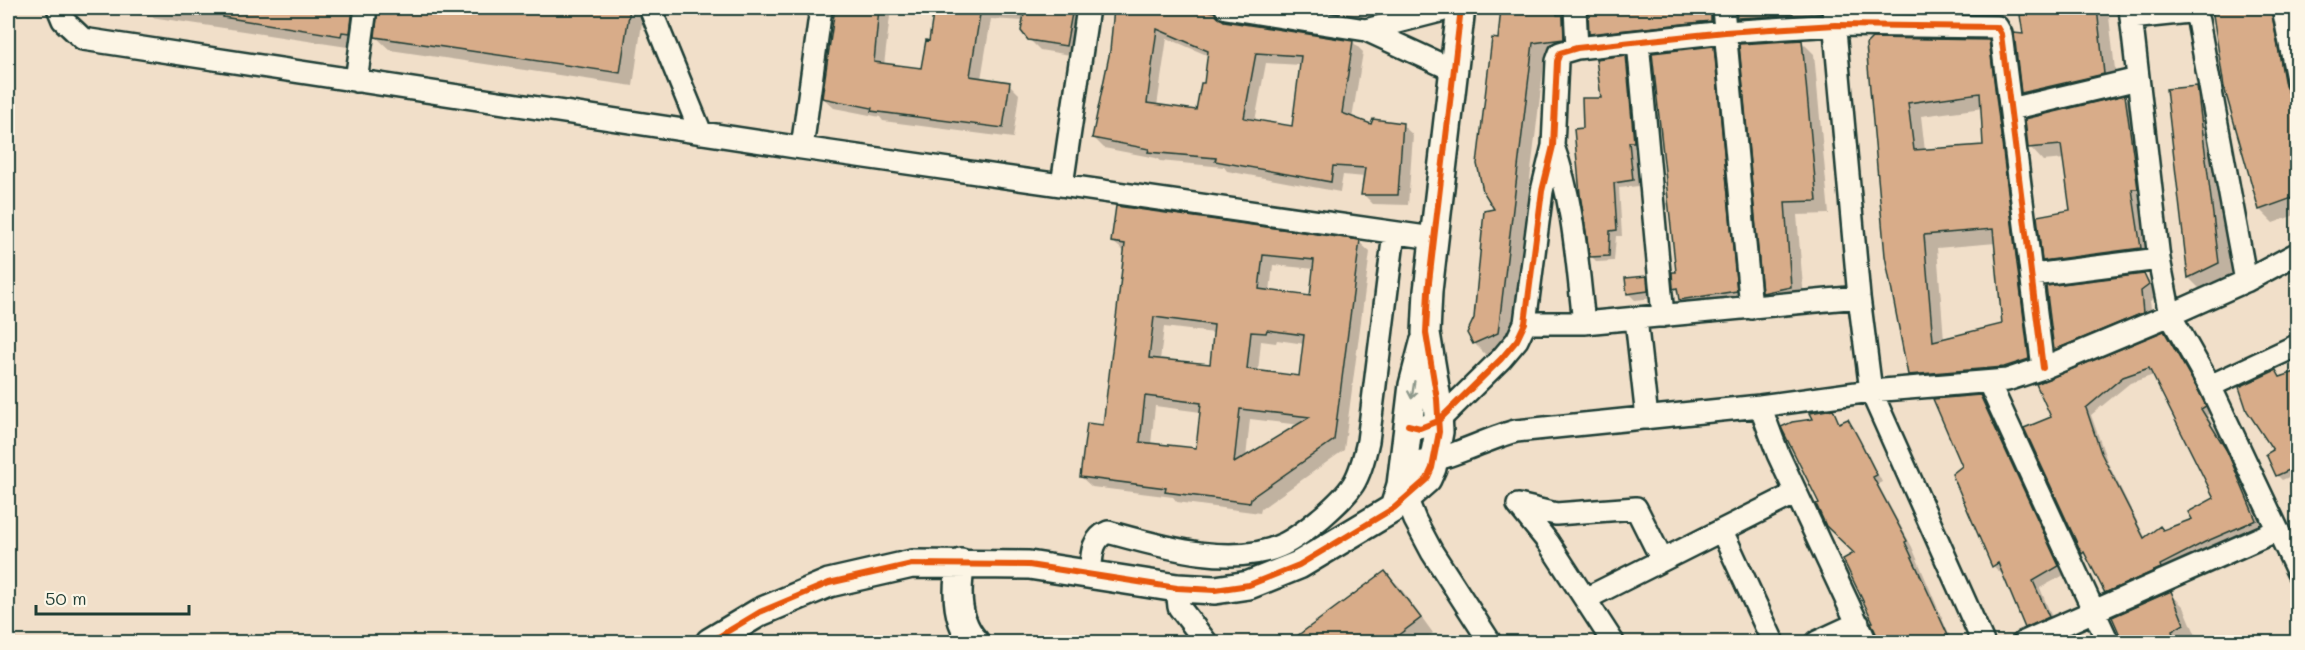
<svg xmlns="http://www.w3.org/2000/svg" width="2305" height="650" font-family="Mali,sans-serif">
<rect width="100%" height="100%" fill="#f1dfc9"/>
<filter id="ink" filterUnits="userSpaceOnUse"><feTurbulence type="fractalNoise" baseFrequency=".0167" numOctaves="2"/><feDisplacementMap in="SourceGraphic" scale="12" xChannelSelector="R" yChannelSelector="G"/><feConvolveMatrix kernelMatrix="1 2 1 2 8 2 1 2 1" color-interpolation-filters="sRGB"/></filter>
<g filter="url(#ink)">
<path fill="#0003" fill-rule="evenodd" d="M131,8h504l7,15 -9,63 -243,-36 -14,-13 3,-27 -10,4 -15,34 -216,-33z
M837,8h54l-7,57 38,5 8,-27 5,-31 -11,-4h160l-8,48 -36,-6 -11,-11 -5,-18 -33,-2 -10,60 28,5 10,10 -6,44 -130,-17 -3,-4 -46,-9 -11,-10z
M1115,8h65l33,6 10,8 130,20 10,10 -11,67 20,7 30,-1 11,10 -5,70 -35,-1 -10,-10 2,-17 -22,-2 -3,17 -113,-21 -3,-4 -64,-6 -4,-3 -52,-10 -10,-10 18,-87zM1167,38l42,18 -4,29 -8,27 -40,-6zM1266,63l35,2 -7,62 -39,-6z
M1502,8h84l-6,1 -5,41 -30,5 -35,290 -24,10 -12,-12 1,-25 22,-108 2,-170z
M1588,8h146l-11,8v16l-120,13 -13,-12z
M1736,8h76l1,18 -63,4 -12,-12z
M1866,8h136l-122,13z
M2060,8h48l9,79 -81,19 -13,-13 -8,-58h10z
M2214,8h74l-5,17 15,72v117l-25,9 -13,-13 -34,-123z
M1801,41l13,13 15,160 -32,1 7,84 -27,7 -13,-13 -23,-248z
M1988,41l14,13 40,318 -119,16 -14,-14 -42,-329zM1983,108l2,39 -60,4 -4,-35zM1996,243l8,82 -60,15 -7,-92z
M1713,48l14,13 22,243 -55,9 -14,-13 -1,-7 -4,-5z
M1626,57l6,6 8,85h-6l5,38 -20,2 3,48h-6l-2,25 -17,1 -6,-6 -6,-127z
M2197,88l13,13 22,176 -30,14 -13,-13 -21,-187z
M2124,97l14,13 16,151 -97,13 -13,-14 28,-48 -7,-53 -22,2 -13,-14z
M1113,242h246l11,10 -26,198 -83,59 -1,4 -83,-11 -4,-5 -81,-10 -11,-10 24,-50 20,-175zM1273,265l42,4 -4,28 -41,-5zM1164,327l50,6 -3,33 -51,-6zM1277,340l28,4 -4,33 -43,-5 3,-31 15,2zM1155,406l46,6 -4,38 -46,-6zM1250,419l50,6 -54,33z
M2143,275l11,11 4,10 -8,5 3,22 -88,36 -10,-10z
M1646,277l7,7 1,14 -19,2 -7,-7z
M2164,333l7,7 34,60 6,13 -4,2 26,44 29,68 -150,71 -29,-45 -30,-135zM2154,375l62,124 -22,21 -48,19 -39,-78 -16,-46 39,-32z
M2276,372l6,6 16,75v20l-16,7 -5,-5z
M1980,396l8,8 78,170 -26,14 15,37 -21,9 -8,-7 -23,-55 -2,1 -8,-7 -29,-100z
M1832,411l9,13 7,-3 6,6 28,55 -4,2 34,63 40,95h-70l-37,-82 11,-6 -35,-51 -6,-83z
M1385,573l14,13 34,47 -13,9h-126z
M2170,593l14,14 13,31 -8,4h-64l-11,-24z"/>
<path fill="#d8ac89" stroke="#1f3d34" stroke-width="1.5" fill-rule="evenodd" d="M224,8h129l-3,25 -8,-1 -1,4 -118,-19z
M378,8h252l-10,65 -245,-36z
M835,8h44l-5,54 47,6 5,-28 3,1 5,-33h47l-11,68 40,6 -7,46 -132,-17 1,-3 -50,-10z
M1025,8h48l-7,38 -38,-6 -7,-9z
M1114,8h71l29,4 10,9 129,20 -11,72 29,11 2,-5 30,4 -5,72h-37l4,-27 -32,-2 -2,16 -116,-21 1,-3 -68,-6 1,-3 -57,-11 18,-87zM1157,29l51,22 -4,32h-3l-5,27 -49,-7zM1256,53l45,3 -9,70 -48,-8z
M1501,8h55l1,7h6l1,24 -31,4 -35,290 -25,11 -6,-11 7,-15 10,-107 10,-2 -11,-18 -6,-27 15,-126 6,1z
M1591,8h120v13l-122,13 -1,-22h4z
M1736,8h56l1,7 -56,3z
M2055,8h42l7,66 -83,19 -7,-60 9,1 -3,-19z
M2212,8h59l14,78 4,7 9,3v3l-7,1 7,24v72l-39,14 -35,-123z
M1872,38l117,2 40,319 -25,8 -96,8 -23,-119 -19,-212zM1980,93l3,52 -69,5 -6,-47zM1993,229l9,95 -69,17 -9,-106z
M1802,40l15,161 -32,1 6,85 -29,6 -23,-249z
M1714,46l23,245 -58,9 -2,-12 -4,1 -1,-17h4l-24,-219z
M1626,55l8,87h-5l4,38 -19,3 3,47 -7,1 -1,25 -19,1 -10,-63 -6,-65 9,-1 -1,-30h19l-5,-39z
M2197,86l22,177 -31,15 -22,-189z
M2125,95l13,94h-6l9,59 -99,13 -5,-45 33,-6 -9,-65 -33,3 -3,-29z
M1116,206l244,34 -26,200 -83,58 -1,5 -85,-11 1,-4 -86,-11 7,-54 16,2 22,-181 -14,-2zM1263,255l51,5 -4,36 -51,-7zM1154,317l60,8 -4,39 -61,-6zM1267,330l37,5 -5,41 -52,-7 4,-37 15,1zM1145,396l56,7 -5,45 -56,-6zM1240,409l70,8 -76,46z
M2144,274l5,11 -8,6 2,22 -89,37 -8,-64z
M1647,276l1,15 -21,3 -2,-16z
M2164,331l35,61 7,14 -5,3 26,42 29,69 -51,22 -45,23 1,3 -56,25 -21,-41 -2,2 -58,-126 27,-11 -15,-33zM2149,368l65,130 -26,14 4,7 -29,11 -3,-4 -16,12 -43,-85 -15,-45 37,-31z
M2276,370l4,7 18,-6v95l-22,10 -10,-22 7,-4 -26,-39 -8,-24z
M1980,395l79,171 -26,15 16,36 -24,11 -27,-65 -6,4 -40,-93 10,-8 -29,-67z
M1833,409l6,14 9,-4 12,22 17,34 -4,2 34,64 -2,1 46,100h-71l-2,-4 -7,-16h2l-30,-63 11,-6 -28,-27 -10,-22 3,-1 -38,-76 11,-5 21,-3 -3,-6z
M1385,571l36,47 -32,24h-100z
M2171,591l13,33 -12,7 4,11h-53l-11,-25z"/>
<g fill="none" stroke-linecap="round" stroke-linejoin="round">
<g stroke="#1f3d34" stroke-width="26">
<path id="minor" d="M58,8l5,12 20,19 719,109
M650,8l51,125
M821,8l-19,140 631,90
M1226,8l140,22 86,-22
M1575,8l2,40
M1723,8l28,300
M1833,8l26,289 12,94 112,251
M2130,8l29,251 11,56 40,71 88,187
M2283,8l15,76
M2131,18l58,-6 6,3 3,6 48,260
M1366,30l87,40
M1638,42l25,274
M356,81l10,-73
M2011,109l127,-30
M1553,146c21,57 24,117 31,177
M1062,185l26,-177
M2033,275l126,-16
M1636,319l11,99
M1525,323h59l275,-26
M1989,383l119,259
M2210,386l88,-41
M1760,406l18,48 88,188
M1408,425l12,3 18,-7 63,-62 16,-19 8,-17 17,-132 11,-45 4,-85 3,-8 17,-5 148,-16 110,-7 162,2 4,7 42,334
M1403,462c32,6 80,-23 113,-31l244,-25 111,-15 136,-11 36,-12 127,-53 76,-34 52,-28
M1401,485l14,35 17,32 58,90
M1518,505l38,9 80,-6 26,52
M1518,505l30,37 65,100
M1722,531l51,111
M1090,576c2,-18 0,-37 18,-44 51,14 126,37 176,12 13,-6 27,-18 38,-27 31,-27 37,-35 46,-76l26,-208
M1177,588l2,19 27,35
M1585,599l211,-106
M1817,642l41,-19
M2024,642l254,-112"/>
</g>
<g stroke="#1f3d34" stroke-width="32">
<path id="tertiary" d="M1394,508l7,-23 12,-100 11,-42
M961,563c-5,27 -6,58 14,79
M710,642l50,-30 69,-29 83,-19 117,1 148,23 38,2 34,-5 50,-20 95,-57 33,-29 5,-11 7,-36 -2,-33 -11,-66 2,-42 33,-283"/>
</g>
<use href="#minor" stroke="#fcf5e5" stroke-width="21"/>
<use href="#tertiary" stroke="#fcf5e5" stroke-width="27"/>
<g stroke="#fcf5e5" stroke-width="10">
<path id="cycleway" d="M1408,425l12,3 18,-7 63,-62 16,-19 8,-17 17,-132 11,-45 4,-85 3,-8 17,-5 148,-16 110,-7 162,2 4,7 42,334
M710,642l50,-30 69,-29 83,-19 117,1 148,23 38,2 34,-5 50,-20 95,-57 33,-29 5,-11 7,-36 -2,-33 -11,-66 2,-42 33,-283"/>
</g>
<use href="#cycleway" stroke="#e8590c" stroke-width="6"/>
</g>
<defs><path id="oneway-shaft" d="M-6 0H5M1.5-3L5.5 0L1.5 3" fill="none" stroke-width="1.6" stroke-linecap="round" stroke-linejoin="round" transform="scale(1.5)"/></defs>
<use stroke="#8e998c" href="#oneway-shaft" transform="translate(1413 390) rotate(99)"/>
</g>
<rect width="2305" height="650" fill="none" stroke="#fcf5e5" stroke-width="30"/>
<rect x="15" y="15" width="2275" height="620" fill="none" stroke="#1f3d34" stroke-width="2" filter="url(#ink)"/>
<path d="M36 605v9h153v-9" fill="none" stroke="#1f3d34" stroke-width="3"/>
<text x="45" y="605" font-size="18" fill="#1f3d34" stroke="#fcf5e5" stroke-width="4.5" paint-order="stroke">50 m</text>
</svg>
